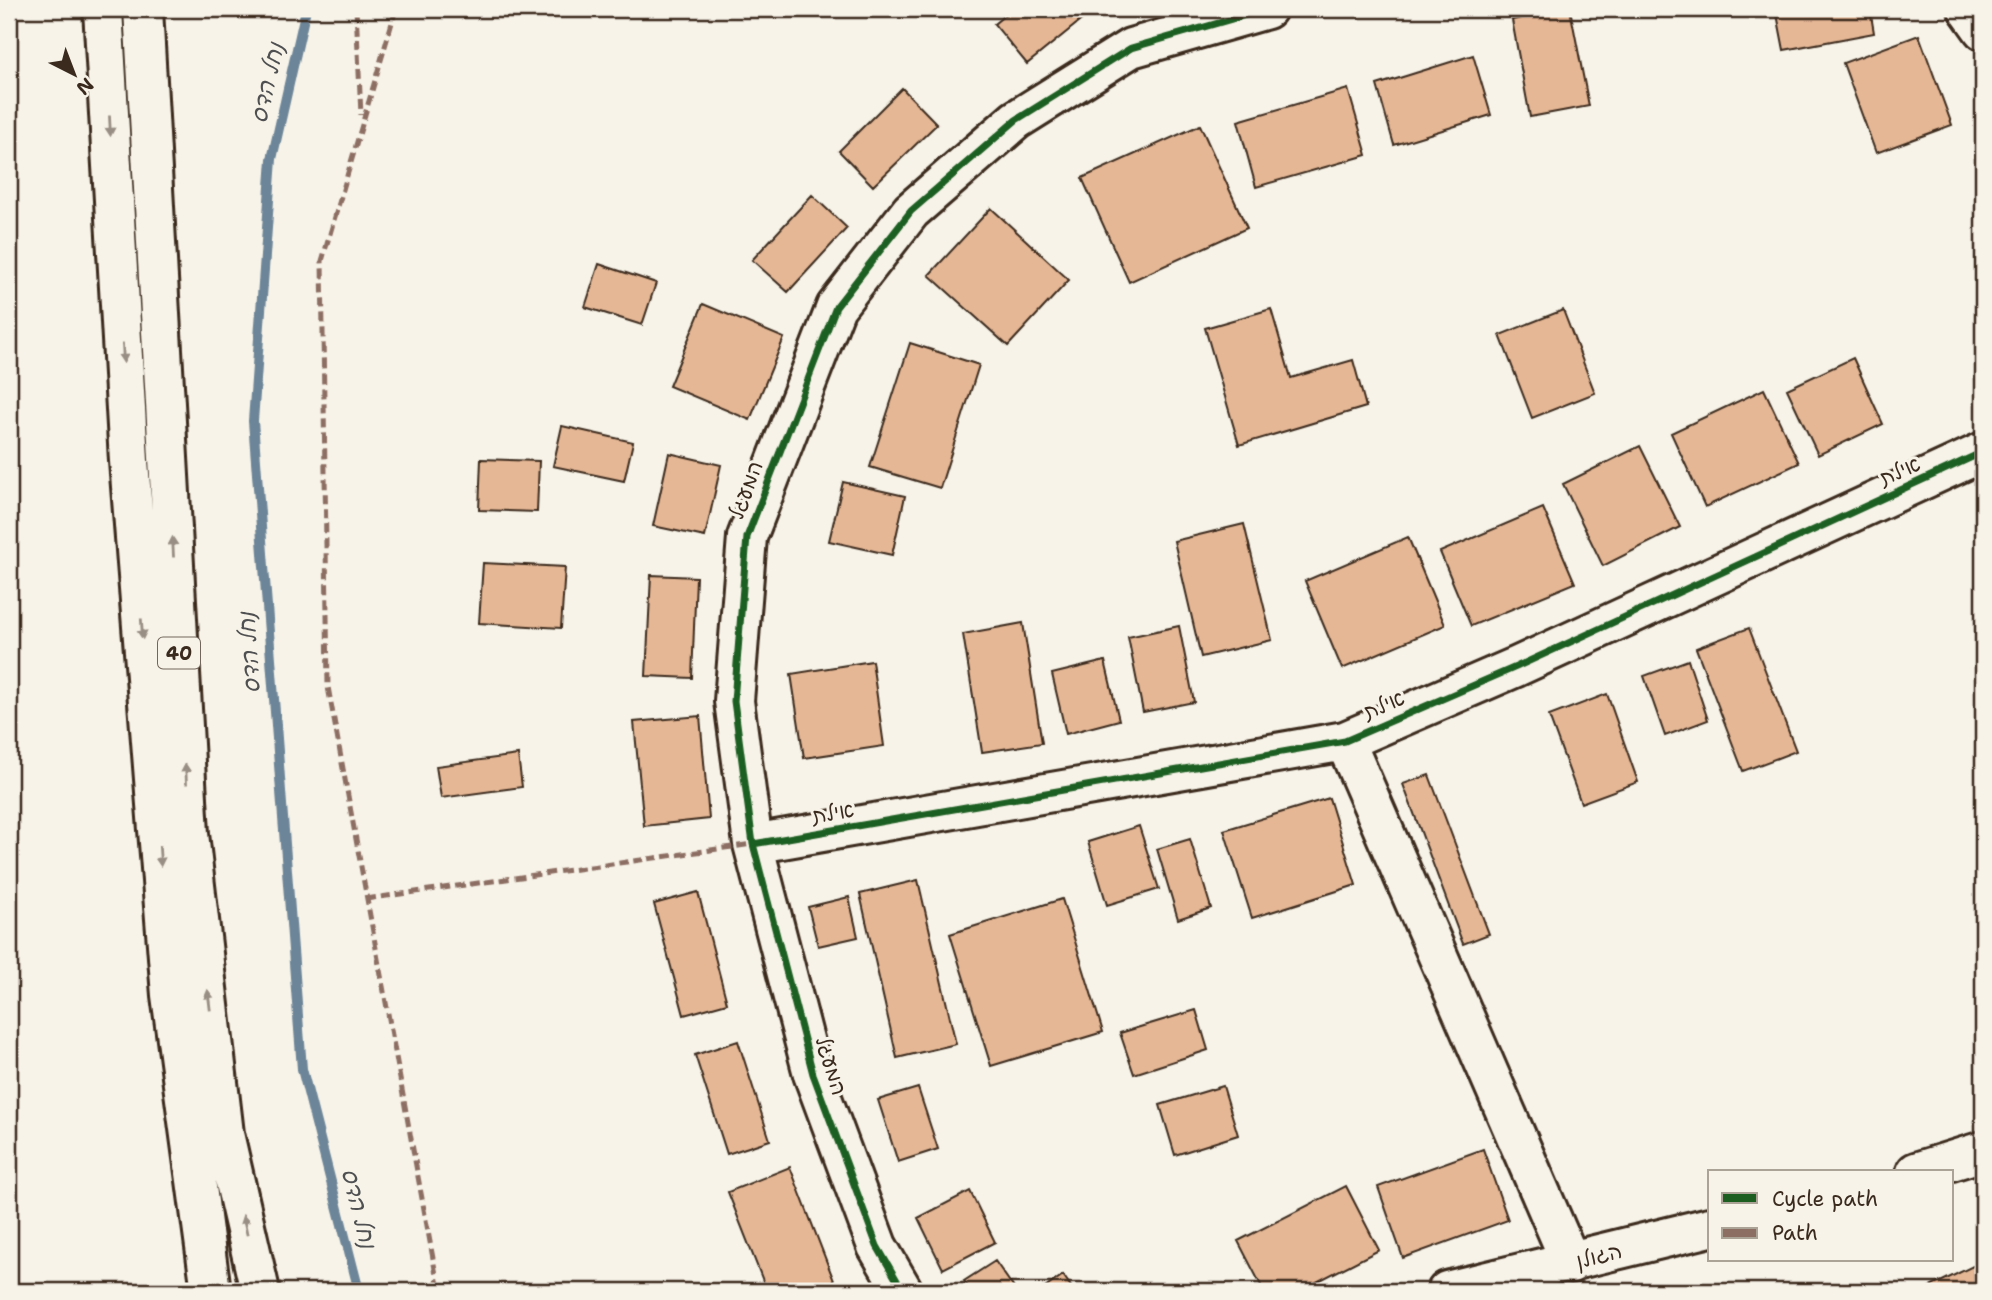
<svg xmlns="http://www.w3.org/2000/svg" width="1992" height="1300" viewBox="0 0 1992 1300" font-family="'Shantell Sans','Playpen Sans Hebrew',sans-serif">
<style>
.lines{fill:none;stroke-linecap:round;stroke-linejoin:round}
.stream{stroke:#6c8598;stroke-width:10}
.building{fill:#e5b795;stroke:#3b2a1e;stroke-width:2}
.minor-casing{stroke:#3b2a1e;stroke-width:44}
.trunk-casing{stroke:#3b2a1e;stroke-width:44}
.minor{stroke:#f7f3e8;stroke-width:38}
.trunk{stroke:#f7f3e8;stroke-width:38}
.quiet{stroke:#8d6e63;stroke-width:5;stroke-dasharray:10 5;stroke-linecap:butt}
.cycleway-casing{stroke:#f7f3e8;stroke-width:11}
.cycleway{stroke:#1b5e20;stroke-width:7}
.oneway{fill:#998e83}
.labels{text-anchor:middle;stroke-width:6;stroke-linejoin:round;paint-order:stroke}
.shield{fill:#f7f3e8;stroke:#73665b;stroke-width:2}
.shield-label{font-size:19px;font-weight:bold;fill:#3b2a1e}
.street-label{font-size:21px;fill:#3b2a1e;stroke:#f7f3e8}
.water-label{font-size:23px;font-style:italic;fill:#4f5051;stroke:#f7f3e8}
</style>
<rect width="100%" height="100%" fill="#f7f3e8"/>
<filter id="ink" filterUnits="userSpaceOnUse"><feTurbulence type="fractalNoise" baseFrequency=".0143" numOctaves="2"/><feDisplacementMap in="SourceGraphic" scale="14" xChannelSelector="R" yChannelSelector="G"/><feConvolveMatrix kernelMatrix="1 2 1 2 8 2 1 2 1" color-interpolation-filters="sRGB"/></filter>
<g filter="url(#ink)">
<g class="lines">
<path class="stream" d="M 306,9 L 272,159 L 253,421 L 302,1069 L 359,1291"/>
</g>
<path class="building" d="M 1012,9 L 1095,9 L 1027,64 L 994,24 Z
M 1570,9 L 1589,106 L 1530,117 L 1512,20 Z
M 1776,9 L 1870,9 L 1874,33 L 1784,50 Z
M 1919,35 L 1952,125 L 1876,153 L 1843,63 Z
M 1473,55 L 1491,115 L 1394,145 L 1377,85 Z
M 902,88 L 937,124 L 873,186 L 839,151 Z
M 1348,89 L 1367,155 L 1256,187 L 1238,121 Z
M 1200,125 L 1247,228 L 1129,282 L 1082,178 Z
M 812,195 L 847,228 L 788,292 L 752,260 Z
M 991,208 L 1069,280 L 1008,346 L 929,275 Z
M 599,264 L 656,283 L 642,325 L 585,307 Z
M 703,304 L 784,338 L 750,420 L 669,386 Z
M 1271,309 L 1291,378 L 1353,360 L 1366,407 L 1239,445 L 1205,328 Z
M 1563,310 L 1595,393 L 1532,418 L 1500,335 Z
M 910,343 L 979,365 L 940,488 L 870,467 Z
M 1853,358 L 1883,424 L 1818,455 L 1787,389 Z
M 1764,389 L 1799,463 L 1705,507 L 1671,433 Z
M 562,426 L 633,442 L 624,481 L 553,466 Z
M 1640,446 L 1680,527 L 1603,566 L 1563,484 Z
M 669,453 L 721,465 L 705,537 L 653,526 Z
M 481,459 L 539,461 L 537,512 L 479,510 Z
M 843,482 L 905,496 L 892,555 L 829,541 Z
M 1543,508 L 1575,583 L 1471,626 L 1440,552 Z
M 1244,524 L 1272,640 L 1201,657 L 1174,541 Z
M 1408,537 L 1445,625 L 1342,669 L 1305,581 Z
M 483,563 L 565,567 L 561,628 L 479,623 Z
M 651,575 L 696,577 L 692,678 L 646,676 Z
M 1023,623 L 1042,743 L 982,752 L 963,634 Z
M 1179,626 L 1194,702 L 1143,712 L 1128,637 Z
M 1749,628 L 1796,751 L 1743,771 L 1696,648 Z
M 1688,660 L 1708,720 L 1665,736 L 1644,676 Z
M 872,661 L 884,746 L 804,758 L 791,674 Z
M 1105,661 L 1119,720 L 1066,734 L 1052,674 Z
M 1607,694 L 1638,782 L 1581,803 L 1549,716 Z
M 700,716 L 709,819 L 644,826 L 634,722 Z
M 518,755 L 522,787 L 441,798 L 436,766 Z
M 1429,775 L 1489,934 L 1463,944 L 1403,784 Z
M 1329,798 L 1356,885 L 1252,918 L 1224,830 Z
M 1139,826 L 1159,889 L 1107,905 L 1088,842 Z
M 1190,839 L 1211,908 L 1178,919 L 1157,849 Z
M 918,880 L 956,1044 L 897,1058 L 860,894 Z
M 698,892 L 727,1003 L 684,1015 L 654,904 Z
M 849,897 L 858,937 L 818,946 L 808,907 Z
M 1062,899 L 1103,1032 L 991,1066 L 950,934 Z
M 1196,1010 L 1208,1050 L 1134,1074 L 1120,1033 Z
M 738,1041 L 770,1140 L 727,1154 L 695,1055 Z
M 1223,1086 L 1238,1135 L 1175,1155 L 1160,1105 Z
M 918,1088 L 938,1149 L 898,1162 L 878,1100 Z
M 1483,1149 L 1508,1220 L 1403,1258 L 1378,1187 Z
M 790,1167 L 836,1286 L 823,1291 L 767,1291 L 728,1192 Z
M 1346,1186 L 1379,1250 L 1299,1291 L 1264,1291 L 1238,1241 Z
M 970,1191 L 995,1242 L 943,1269 L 918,1218 Z
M 995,1261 L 1016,1291 L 971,1291 L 964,1281 Z
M 1983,1261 L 1983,1291 L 1922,1291 Z
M 1063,1275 L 1074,1291 L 1041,1291 Z"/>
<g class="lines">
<defs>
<path id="minor" d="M 1968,9 L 1983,30
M 1345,741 L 1571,1263
M 753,844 L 1345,741 L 1516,667 L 1983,452
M 1916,1172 L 1983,1151
M 903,1291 L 877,1246 L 813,1074 L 753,844 L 734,701 L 747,537 L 836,307 L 911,211 L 1016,120 L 1131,48 L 1267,9
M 1447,1291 L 1710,1227"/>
<path id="trunk" d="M 103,9 L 129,461 L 171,995 L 211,1291
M 143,9 L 189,834 L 224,1134 L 260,1291"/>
</defs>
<use href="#minor" class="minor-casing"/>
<use href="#trunk" class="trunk-casing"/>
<use href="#minor" class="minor"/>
<use href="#trunk" class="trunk"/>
<path class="quiet" d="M 356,9 L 361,115
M 396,9 L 322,261 L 328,687 L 439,1291
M 366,899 L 753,844"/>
<defs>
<path id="cycleway" d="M 753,844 L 1345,741 L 1516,667 L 1983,452
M 903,1291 L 877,1246 L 813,1074 L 753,844 L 734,701 L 747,537 L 836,307 L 911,211 L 1016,120 L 1131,48 L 1267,9"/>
</defs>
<use href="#cycleway" class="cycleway-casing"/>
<use href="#cycleway" class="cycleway"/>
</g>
<defs><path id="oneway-solid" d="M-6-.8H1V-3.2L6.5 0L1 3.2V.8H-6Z" transform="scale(1.75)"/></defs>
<g class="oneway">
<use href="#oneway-solid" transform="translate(110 126) rotate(87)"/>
<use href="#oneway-solid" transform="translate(123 353) rotate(87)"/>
<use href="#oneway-solid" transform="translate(173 547) rotate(-93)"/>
<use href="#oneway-solid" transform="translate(142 629) rotate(86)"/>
<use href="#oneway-solid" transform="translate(186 774) rotate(-93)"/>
<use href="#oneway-solid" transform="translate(160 856) rotate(86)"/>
<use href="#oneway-solid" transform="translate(209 1000) rotate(-97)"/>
<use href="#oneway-solid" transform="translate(245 1225) rotate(-102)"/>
</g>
</g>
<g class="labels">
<rect class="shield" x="158" y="637.5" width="42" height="31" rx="5"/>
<g class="shield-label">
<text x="179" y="660">40</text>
</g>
<g class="street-label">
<text transform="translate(1900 471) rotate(-24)" y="7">אילת</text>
<text transform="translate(746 490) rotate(-69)" y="7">המעגל</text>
<text transform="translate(1384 705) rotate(-23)" y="7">אילת</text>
<text transform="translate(833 813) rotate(-10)" y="7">אילת</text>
<text transform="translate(831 1066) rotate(73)" y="7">המעגל</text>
<text transform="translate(1599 1256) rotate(-14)" y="7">הגולן</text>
</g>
<g class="water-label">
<text transform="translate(267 83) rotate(-77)" y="8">נחל הדס</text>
<text transform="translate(249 653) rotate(-94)" y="8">נחל הדס</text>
<text transform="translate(359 1208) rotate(76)" y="8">נחל הדס</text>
</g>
</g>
<rect width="1992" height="1300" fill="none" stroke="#f7f3e8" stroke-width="35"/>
<rect x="18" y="18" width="1957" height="1265" fill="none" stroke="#3b2a1e" stroke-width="2.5" filter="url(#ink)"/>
<rect x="1708" y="1170" width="245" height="91" fill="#f7f3e8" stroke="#aca397" stroke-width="2"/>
<rect x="1722" y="1193" width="35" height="10" fill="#1b5e20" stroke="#aca397" stroke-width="2"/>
<text x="1772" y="1206" font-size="21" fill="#3b2a1e">Cycle path</text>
<rect x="1722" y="1228" width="35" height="10" fill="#8d6e63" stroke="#aca397" stroke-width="2"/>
<text x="1772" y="1240" font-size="21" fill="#3b2a1e">Path</text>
<g transform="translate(74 74) rotate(138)" stroke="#f7f3e8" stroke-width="5" paint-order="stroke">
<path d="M0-5L12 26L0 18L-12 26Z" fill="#3b2a1e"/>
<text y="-10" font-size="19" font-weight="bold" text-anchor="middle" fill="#3b2a1e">N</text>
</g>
</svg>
